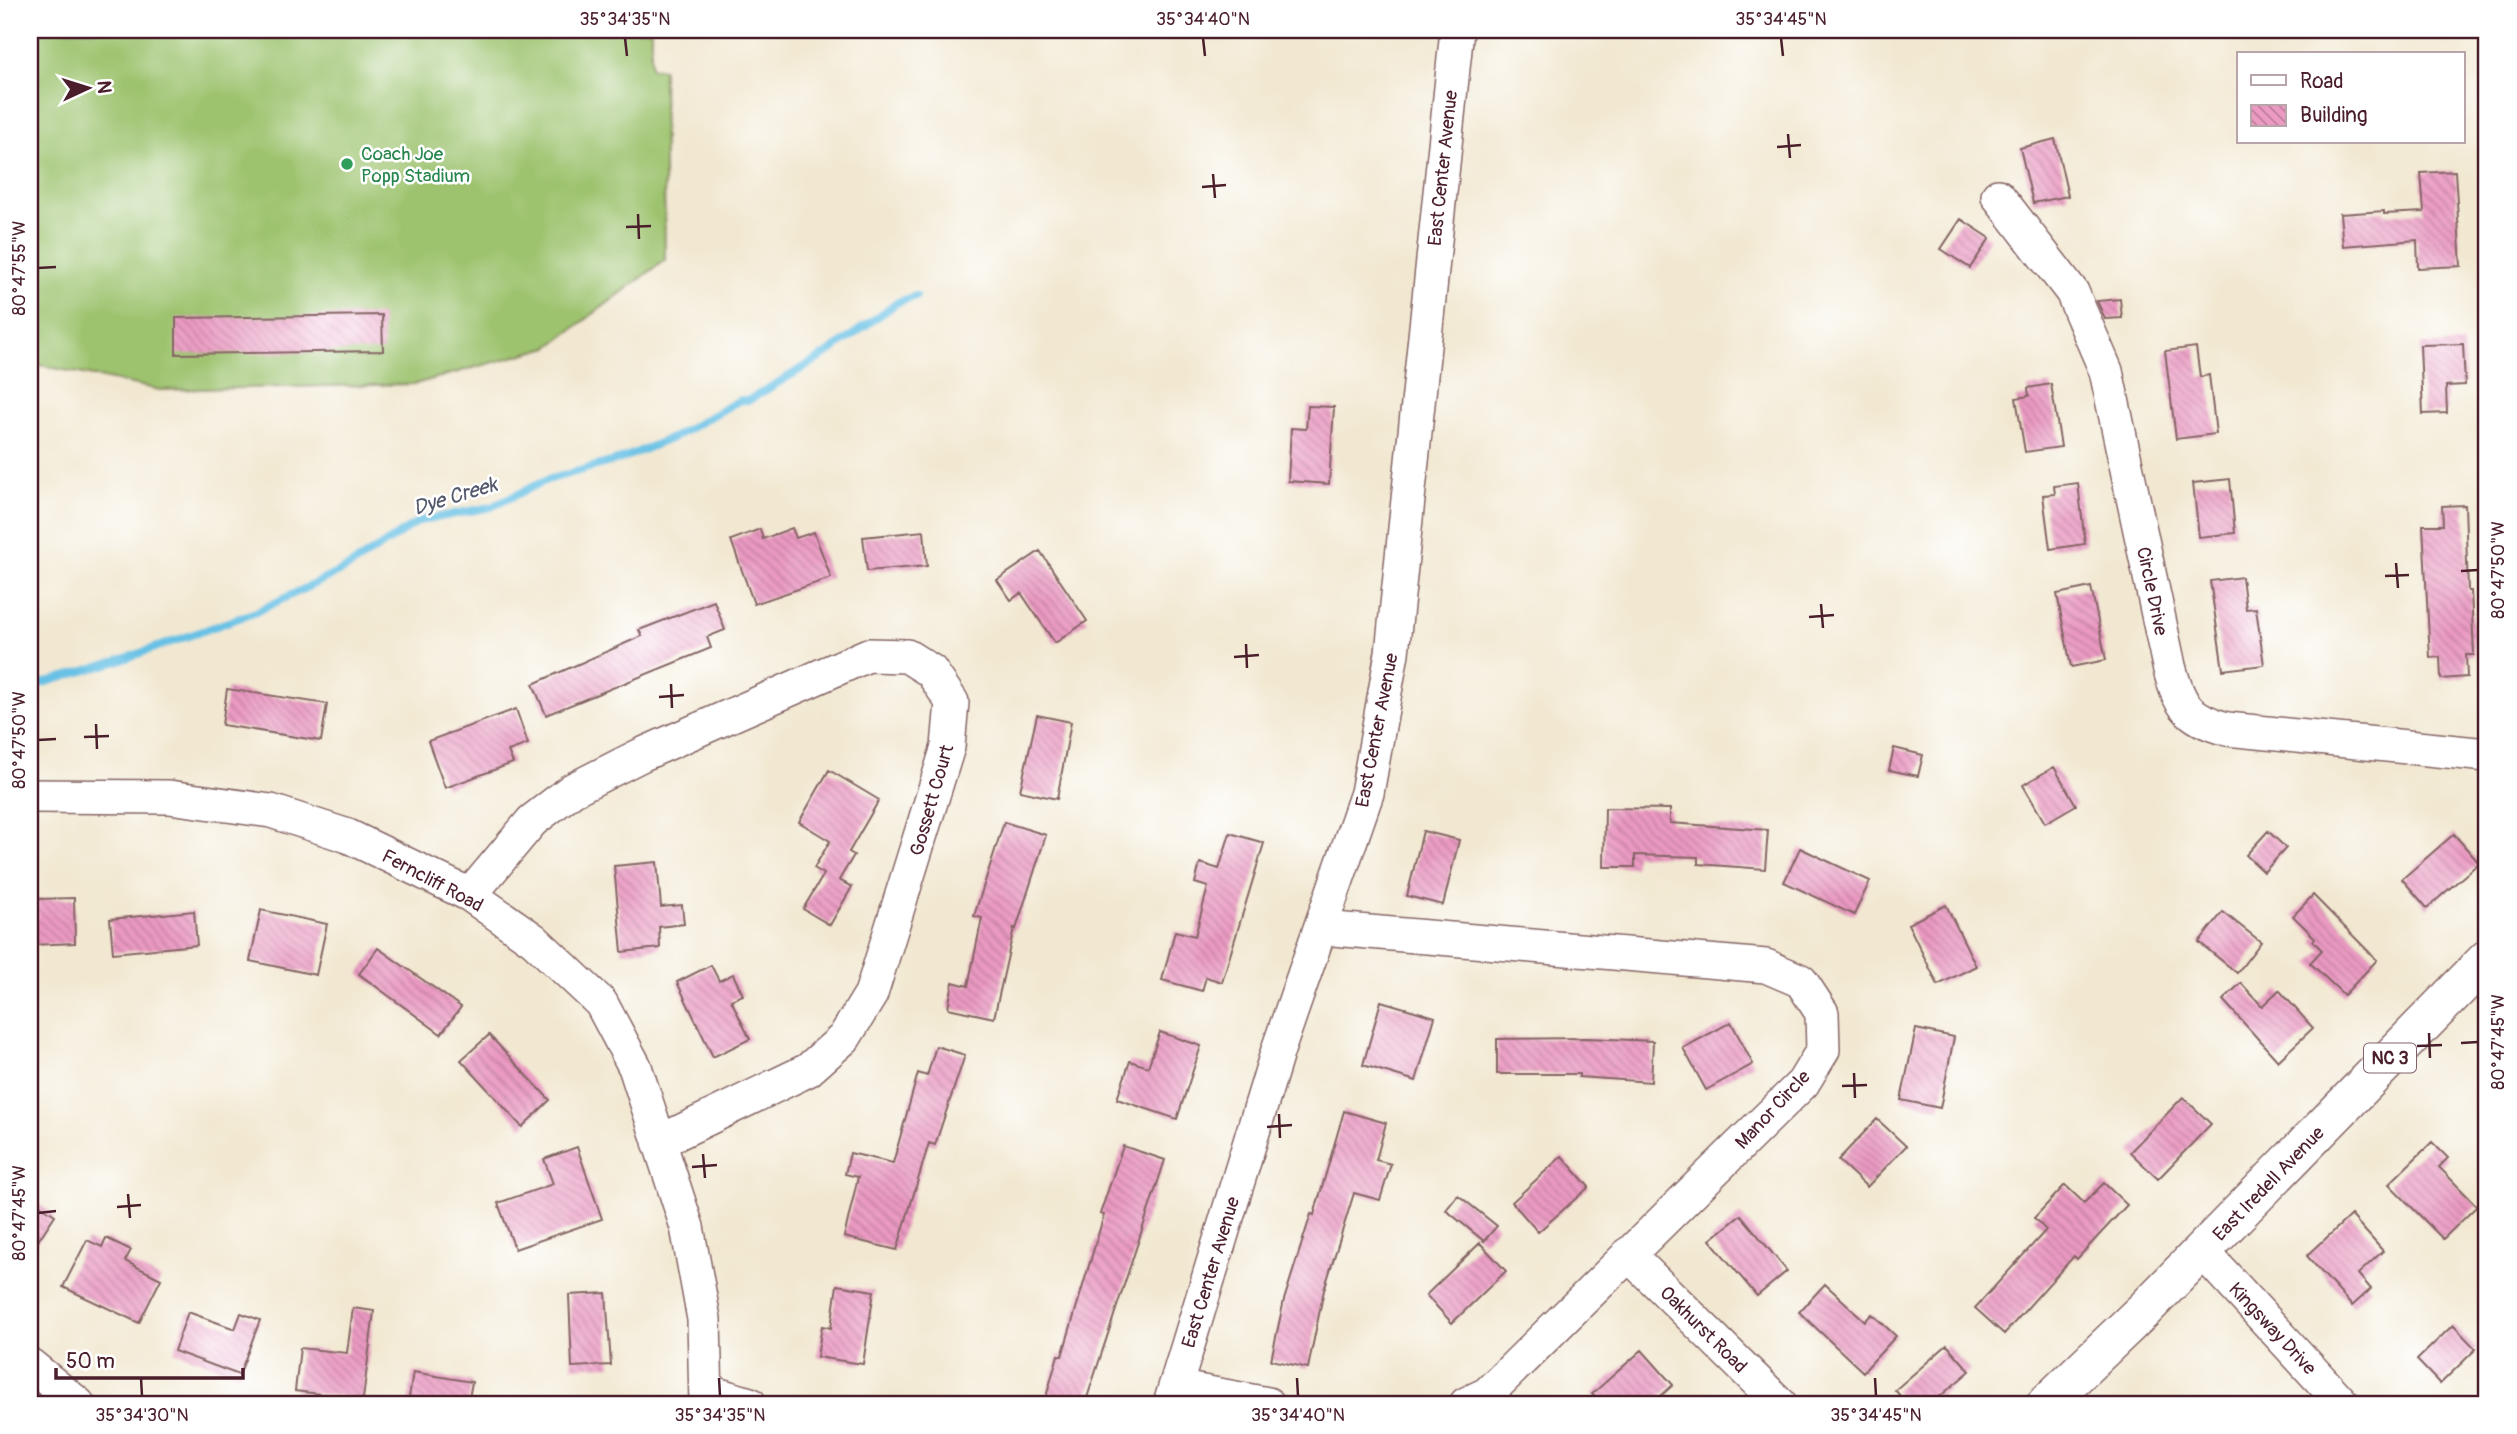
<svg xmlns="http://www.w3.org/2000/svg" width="2517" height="1434" viewBox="0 0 2517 1434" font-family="Pangolin,sans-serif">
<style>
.pitch{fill:#9dc36e;stroke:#74714c;stroke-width:2}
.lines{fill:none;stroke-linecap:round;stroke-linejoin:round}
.stream{stroke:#67c1e5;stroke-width:8}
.building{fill:url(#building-back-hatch)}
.minor-casing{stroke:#856565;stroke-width:36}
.major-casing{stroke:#856565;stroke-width:41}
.minor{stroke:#fff;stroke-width:33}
.major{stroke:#fff;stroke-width:38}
.ticks{fill:none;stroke:#4a1f2b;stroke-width:2.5}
.leisure-dot{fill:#2e9e5b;stroke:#fff;stroke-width:2.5}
.labels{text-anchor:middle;stroke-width:5;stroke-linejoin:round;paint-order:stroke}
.shield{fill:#fff;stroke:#80626b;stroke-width:2}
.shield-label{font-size:18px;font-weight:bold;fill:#4a1f2b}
.leisure-label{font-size:19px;fill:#27864d;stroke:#fff;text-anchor:start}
.street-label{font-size:19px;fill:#4a1f2b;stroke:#fff}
.water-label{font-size:21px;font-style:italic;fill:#54586c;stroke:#fff}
.neatline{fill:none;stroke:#4a1f2b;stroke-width:2.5}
.ticks-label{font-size:18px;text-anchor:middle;fill:#4a1f2b}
</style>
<defs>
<pattern id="building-back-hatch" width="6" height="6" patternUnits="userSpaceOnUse" patternTransform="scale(1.75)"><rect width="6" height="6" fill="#eb9ac2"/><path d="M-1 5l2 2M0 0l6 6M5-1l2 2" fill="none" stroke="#c07d9e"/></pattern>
</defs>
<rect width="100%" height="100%" fill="#fff"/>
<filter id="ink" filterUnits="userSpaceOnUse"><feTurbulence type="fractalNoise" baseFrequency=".0143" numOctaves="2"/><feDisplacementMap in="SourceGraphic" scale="14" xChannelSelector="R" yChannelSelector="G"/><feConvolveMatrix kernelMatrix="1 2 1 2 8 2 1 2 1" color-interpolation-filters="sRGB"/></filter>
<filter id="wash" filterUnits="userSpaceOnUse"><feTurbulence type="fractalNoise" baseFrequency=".00686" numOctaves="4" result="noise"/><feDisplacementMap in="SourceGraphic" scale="28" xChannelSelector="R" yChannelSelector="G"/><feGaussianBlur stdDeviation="1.57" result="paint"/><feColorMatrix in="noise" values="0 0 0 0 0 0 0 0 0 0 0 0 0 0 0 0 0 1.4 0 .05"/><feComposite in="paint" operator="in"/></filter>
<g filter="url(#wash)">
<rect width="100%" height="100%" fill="#f2e8d1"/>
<path class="pitch" d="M 30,30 L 651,30 L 651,68 L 663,69 L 665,260 L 549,347 L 415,384 L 160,390 L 30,363 Z"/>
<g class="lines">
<path class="stream" d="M 30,687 L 118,661 L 256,612 L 349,567 L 419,521 L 491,507 L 547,480 L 621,459 L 674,437 L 740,400 L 749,400 L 828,353 L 898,302 L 916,296"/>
</g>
<g id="blocks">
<path class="building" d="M 2055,139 L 2068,196 L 2033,203 L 2020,148 Z
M 2455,171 L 2461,266 L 2418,268 L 2417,240 L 2343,246 L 2340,214 L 2384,211 L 2384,214 L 2424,212 L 2421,173 Z
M 1961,219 L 1990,238 L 1970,268 L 1941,249 Z
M 2120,299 L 2122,318 L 2105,319 L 2097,301 Z
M 382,315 L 383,351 L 176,354 L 176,318 Z
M 2463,344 L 2465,385 L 2446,386 L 2447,413 L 2423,414 L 2420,345 Z
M 2196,347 L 2200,377 L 2209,375 L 2216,434 L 2176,439 L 2165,351 Z
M 2051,384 L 2061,447 L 2025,452 L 2016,398 L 2029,396 L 2028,388 Z
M 1308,406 L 1334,407 L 1329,484 L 1288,481 L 1291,428 L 1306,429 Z
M 2230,479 L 2235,533 L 2199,537 L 2193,483 Z
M 2078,483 L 2085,544 L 2050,549 L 2043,495 L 2055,494 L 2054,486 Z
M 2465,505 L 2468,591 L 2471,591 L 2474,655 L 2466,655 L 2467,677 L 2441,679 L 2440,657 L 2430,658 L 2423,525 L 2443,525 L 2442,506 Z
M 792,528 L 796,538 L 814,532 L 831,578 L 754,604 L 731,540 L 760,529 L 763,539 Z
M 924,531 L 927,566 L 867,571 L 863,537 Z
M 1040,551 L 1087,621 L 1055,643 L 1021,593 L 1011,600 L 997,580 Z
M 2242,577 L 2246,609 L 2256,608 L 2264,665 L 2223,670 L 2210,581 Z
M 2091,587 L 2106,660 L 2071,667 L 2057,594 Z
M 714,601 L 725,630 L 707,637 L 711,648 L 546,715 L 533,684 L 642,636 L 639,630 Z
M 227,689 L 327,704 L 321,741 L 222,725 Z
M 516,709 L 528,744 L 508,751 L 513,763 L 445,788 L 428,741 Z
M 1037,715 L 1071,722 L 1057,799 L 1020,791 Z
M 1894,748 L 1923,755 L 1918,776 L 1889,770 Z
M 2054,767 L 2076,805 L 2045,823 L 2023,785 Z
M 829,770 L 879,800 L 849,852 L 854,855 L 839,880 L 852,887 L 830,925 L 803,909 L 824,874 L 814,868 L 830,841 L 799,822 Z
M 1605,808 L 1670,809 L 1670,823 L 1768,830 L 1765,869 L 1698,864 L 1698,857 L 1635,855 L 1635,867 L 1604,867 Z
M 1004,822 L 1046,835 L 1016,929 L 1014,928 L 994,1018 L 948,1008 L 953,982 L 968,986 L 982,918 L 974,916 Z
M 1423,831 L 1459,840 L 1443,905 L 1407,896 Z
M 2268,831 L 2286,848 L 2264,872 L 2246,855 Z
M 1230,833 L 1264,843 L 1222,982 L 1206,977 L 1202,991 L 1162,980 L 1175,931 L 1195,936 L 1208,887 L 1195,883 L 1200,863 L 1219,869 Z
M 2454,834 L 2479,863 L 2427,908 L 2402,879 Z
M 1800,848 L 1870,881 L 1854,915 L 1784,882 Z
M 657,862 L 661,907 L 682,905 L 684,924 L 659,927 L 660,948 L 622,952 L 614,866 Z
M 2313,895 L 2377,960 L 2344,995 L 2310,963 L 2322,950 L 2313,941 L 2315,938 L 2293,916 Z
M 74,898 L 75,943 L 31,945 L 30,919 L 37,919 L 37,899 Z
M 1946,905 L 1976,966 L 1938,985 L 1908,924 Z
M 261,910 L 327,924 L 316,975 L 250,961 Z
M 194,911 L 197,945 L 113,953 L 110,919 Z
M 2223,912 L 2261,942 L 2237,973 L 2199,942 Z
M 378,948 L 461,1007 L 441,1034 L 359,974 Z
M 711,965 L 719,981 L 733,974 L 743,995 L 731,1000 L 750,1039 L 713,1057 L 677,982 Z
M 2241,983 L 2262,1006 L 2279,990 L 2313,1028 L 2278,1061 L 2223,1000 Z
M 1381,1001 L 1435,1017 L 1416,1081 L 1363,1065 Z
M 1731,1022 L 1753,1064 L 1706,1090 L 1683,1048 Z
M 1916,1029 L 1954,1037 L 1940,1108 L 1901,1100 Z
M 1160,1032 L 1201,1046 L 1177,1119 L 1117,1099 L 1130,1061 L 1148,1067 Z
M 489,1035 L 550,1100 L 522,1127 L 461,1060 Z
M 1587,1038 L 1653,1041 L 1651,1082 L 1579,1077 L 1579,1074 L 1497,1074 L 1497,1039 Z
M 936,1046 L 965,1055 L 935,1145 L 929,1143 L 897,1250 L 844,1237 L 858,1177 L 845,1174 L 850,1153 L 893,1163 L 918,1073 L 927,1076 Z
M 2183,1097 L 2211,1124 L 2158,1179 L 2130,1152 Z
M 1344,1111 L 1386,1123 L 1376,1160 L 1391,1164 L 1380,1200 L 1354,1193 L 1324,1290 L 1308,1368 L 1271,1360 L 1284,1300 L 1311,1214 L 1314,1215 Z
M 1877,1119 L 1906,1146 L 1867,1187 L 1838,1160 Z
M 2432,1142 L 2448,1158 L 2439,1167 L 2477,1206 L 2443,1239 L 2389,1184 Z
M 1123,1146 L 1165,1160 L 1085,1404 L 1044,1404 L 1058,1355 L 1062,1356 L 1104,1215 L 1100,1214 Z
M 577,1147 L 602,1219 L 515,1249 L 498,1203 L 553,1184 L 544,1159 Z
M 1562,1156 L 1589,1187 L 1538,1232 L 1512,1202 Z
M 2104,1183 L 2127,1205 L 2077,1259 L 2074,1256 L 2004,1334 L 1975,1308 L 2046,1230 L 2034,1218 L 2065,1185 L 2084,1203 Z
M 1458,1195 L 1497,1226 L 1484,1241 L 1446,1210 Z
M 30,1199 L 55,1215 L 30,1253 Z
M 1741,1215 L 1787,1271 L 1757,1296 L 1710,1240 Z
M 2351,1215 L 2383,1251 L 2358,1274 L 2371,1289 L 2352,1306 L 2307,1256 Z
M 106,1238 L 131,1250 L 125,1261 L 161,1279 L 139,1323 L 63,1287 L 87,1240 L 102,1247 Z
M 1480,1243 L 1506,1271 L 1452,1323 L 1426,1295 Z
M 1825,1284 L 1865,1321 L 1872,1314 L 1896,1336 L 1863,1372 L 1799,1312 Z
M 837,1285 L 874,1291 L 863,1364 L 817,1357 L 822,1326 L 831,1328 Z
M 606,1293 L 611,1365 L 572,1367 L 569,1295 Z
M 353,1308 L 374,1311 L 363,1399 L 295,1391 L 300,1348 L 347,1353 Z
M 188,1312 L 235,1329 L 241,1313 L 260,1320 L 239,1375 L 174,1351 Z
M 2453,1325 L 2476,1349 L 2440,1384 L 2417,1360 Z
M 1947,1345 L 1970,1371 L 1931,1404 L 1907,1404 L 1895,1390 Z
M 1642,1350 L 1673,1385 L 1652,1404 L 1601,1404 L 1592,1394 Z
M 413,1372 L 472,1382 L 468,1404 L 408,1404 Z"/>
</g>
</g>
<g filter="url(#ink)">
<use href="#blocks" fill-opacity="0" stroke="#856565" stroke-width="2"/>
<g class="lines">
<defs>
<path id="minor" d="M 1998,196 L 2072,292 L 2106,371 L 2169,666 C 2179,705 2187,718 2227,729 L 2487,755
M 30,796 L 169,797 L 271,811 L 348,836 L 470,895 L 534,940 L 601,1003 L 635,1067 L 687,1227 L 704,1319 L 706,1404
M 470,895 L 532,821 L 572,790 L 641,755 L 868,655 L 907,656 L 931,671 L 952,702 L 948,747 L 871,994 L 844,1038 L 808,1070 L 659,1142
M 1322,928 L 1766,966 L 1801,981 L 1822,1013 L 1823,1050 L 1803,1083 L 1487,1394 L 1466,1404
M 2202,1251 L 2343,1404
M 1628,1254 L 1780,1404
M 30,1365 L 78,1404
M 1175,1387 L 1268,1404
M 706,1391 L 750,1404
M 1170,1404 L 1278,1050 L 1367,793 L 1392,653 L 1457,30"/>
<path id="major" d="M 2046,1404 L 2145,1309 L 2487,959"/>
</defs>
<use href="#minor" class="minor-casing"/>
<use href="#major" class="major-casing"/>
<use href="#minor" class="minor"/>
<use href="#major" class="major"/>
</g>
</g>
<path class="ticks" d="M 625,38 L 627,56M 1203,38 L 1205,56M 1781,38 L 1783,56M 1788,134 L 1790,158M 1777,147 L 1801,145M 1213,174 L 1215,198M 1202,187 L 1226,185M 638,214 L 639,239M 626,227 L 651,226M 38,268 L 56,267M 2396,563 L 2398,588M 2461,571 L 2478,570M 2385,576 L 2409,575M 1821,604 L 1823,628M 1809,617 L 1834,615M 1246,644 L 1247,668M 1234,657 L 1259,655M 671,684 L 672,708M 659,697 L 684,695M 96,724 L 97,749M 84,737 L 109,736M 38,740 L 56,739M 2429,1033 L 2430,1058M 2461,1043 L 2478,1042M 2417,1046 L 2442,1045M 1854,1073 L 1855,1098M 1842,1086 L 1867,1085M 1279,1114 L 1280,1138M 1267,1127 L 1292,1125M 703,1154 L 705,1178M 692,1167 L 717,1165M 128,1194 L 130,1218M 117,1207 L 141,1205M 38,1213 L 56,1211M 141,1378 L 142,1396M 719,1378 L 720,1396M 1297,1378 L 1298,1396M 1875,1378 L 1876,1396"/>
<circle class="leisure-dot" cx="347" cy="164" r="7"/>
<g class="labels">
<rect class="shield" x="2364" y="1043.5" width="52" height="29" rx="5"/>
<g class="shield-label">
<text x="2390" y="1064">NC 3</text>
</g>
<g class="leisure-label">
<text x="361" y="160">Coach Joe<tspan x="361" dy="22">Popp Stadium</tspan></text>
</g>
<g class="street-label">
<text transform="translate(1442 168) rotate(-84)" y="7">East Center Avenue</text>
<text transform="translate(2153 591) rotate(78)" y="7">Circle Drive</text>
<text transform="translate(1376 730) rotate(-79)" y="7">East Center Avenue</text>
<text transform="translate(931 800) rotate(-74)" y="7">Gossett Court</text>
<text transform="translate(433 880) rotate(28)" y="7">Ferncliff Road</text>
<text transform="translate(1772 1109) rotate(-47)" y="7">Manor Circle</text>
<text transform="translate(2268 1183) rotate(-46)" y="7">East Iredell Avenue</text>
<text transform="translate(1210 1272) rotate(-73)" y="7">East Center Avenue</text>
<text transform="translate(2273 1328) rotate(47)" y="7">Kingsway Drive</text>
<text transform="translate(1704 1329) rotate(45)" y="7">Oakhurst Road</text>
</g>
<g class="water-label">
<text transform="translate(455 496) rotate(-17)" y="7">Dye Creek</text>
</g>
</g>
<rect width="2517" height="1434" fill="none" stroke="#fff" stroke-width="77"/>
<rect x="2237" y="52" width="228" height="91" fill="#ffffff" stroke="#b7a5aa" stroke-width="2"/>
<rect x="2251" y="75" width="35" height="10" fill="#ffffff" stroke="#b7a5aa" stroke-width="2"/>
<text x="2300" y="88" font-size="21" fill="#4a1f2b">Road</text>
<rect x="2251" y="105" width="35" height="21" fill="url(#building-back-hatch)" stroke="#b7a5aa" stroke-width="2"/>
<text x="2300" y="122" font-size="21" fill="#4a1f2b">Building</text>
<g transform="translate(88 88) rotate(86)" stroke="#ffffff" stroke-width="5" paint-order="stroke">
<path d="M0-5L12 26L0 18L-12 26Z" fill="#4a1f2b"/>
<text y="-10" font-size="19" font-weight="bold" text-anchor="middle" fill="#4a1f2b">N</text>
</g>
<path d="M56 1368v10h187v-10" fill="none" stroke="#4a1f2b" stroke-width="3.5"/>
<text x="66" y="1368" font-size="21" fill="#4a1f2b" stroke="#ffffff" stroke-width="5" paint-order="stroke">50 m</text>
<rect x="38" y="38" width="2440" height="1358" class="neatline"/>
<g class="ticks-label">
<text x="625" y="25">35°34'35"N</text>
<text x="1203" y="25">35°34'40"N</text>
<text x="1781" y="25">35°34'45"N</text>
<text transform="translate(19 268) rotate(-90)" y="6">80°47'55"W</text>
<text transform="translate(2498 570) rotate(-90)" y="6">80°47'50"W</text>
<text transform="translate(19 740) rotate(-90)" y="6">80°47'50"W</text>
<text transform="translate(2498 1042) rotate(-90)" y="6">80°47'45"W</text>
<text transform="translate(19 1213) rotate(-90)" y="6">80°47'45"W</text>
<text x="142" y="1421">35°34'30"N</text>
<text x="720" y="1421">35°34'35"N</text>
<text x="1298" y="1421">35°34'40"N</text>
<text x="1876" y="1421">35°34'45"N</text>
</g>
</svg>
